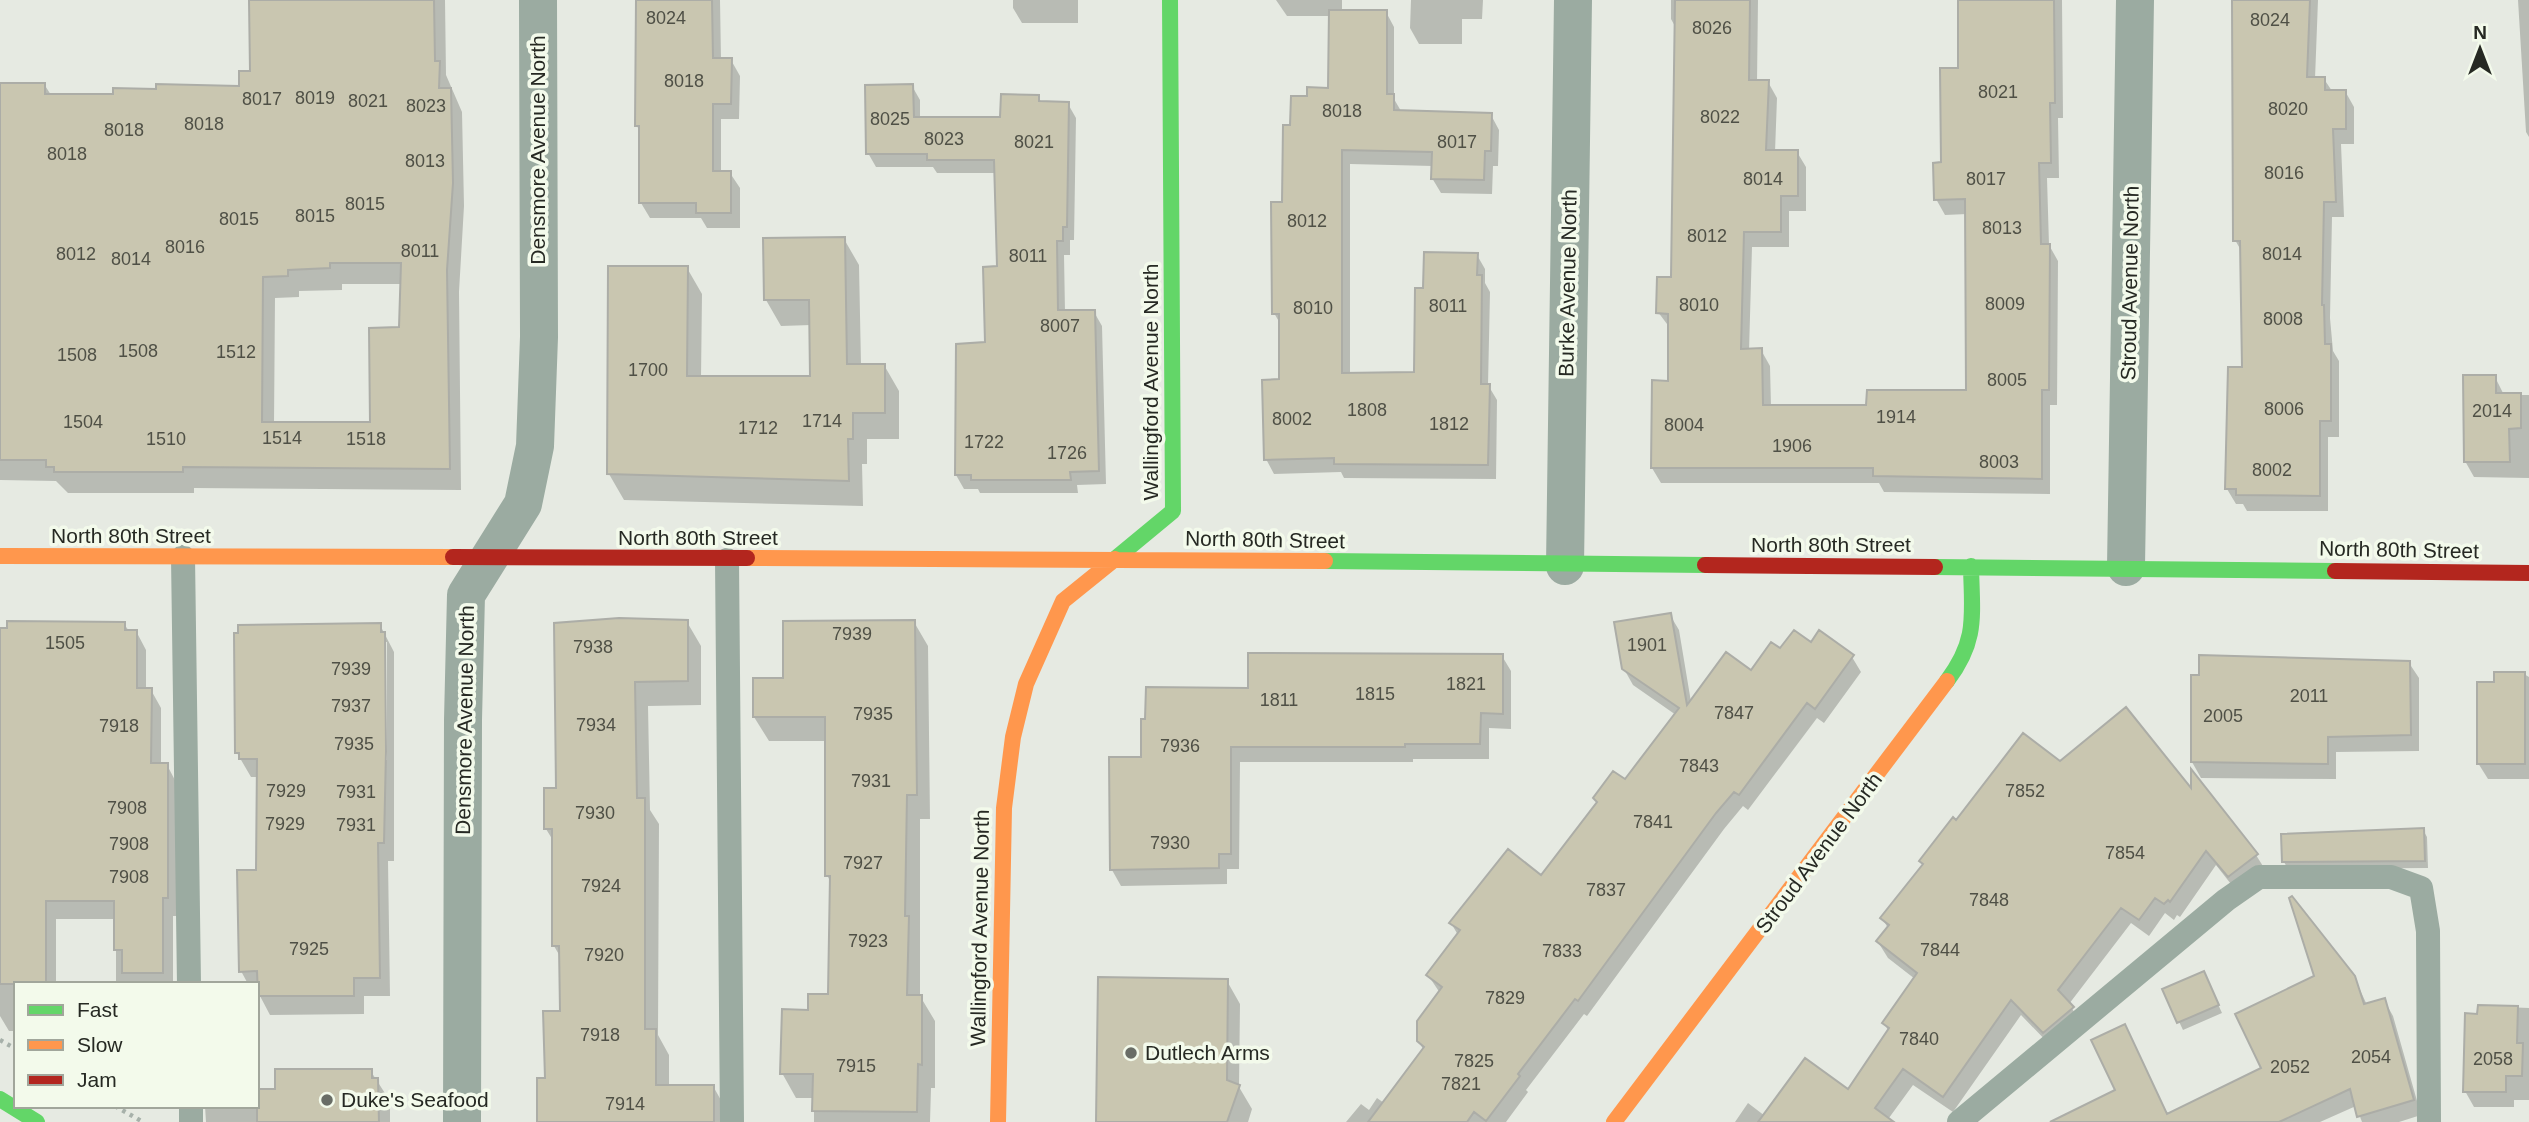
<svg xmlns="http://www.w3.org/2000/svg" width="2529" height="1122" viewBox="0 0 2529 1122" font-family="Helvetica,sans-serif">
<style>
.shadow{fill:#0003;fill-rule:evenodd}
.building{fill:#c9c6b0;stroke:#acada7;stroke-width:2;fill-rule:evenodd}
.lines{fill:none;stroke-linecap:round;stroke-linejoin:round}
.path{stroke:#a7b1aa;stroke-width:4.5;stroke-dasharray:3.5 5;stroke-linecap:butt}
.lane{stroke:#9baba1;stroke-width:24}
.street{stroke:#9baba1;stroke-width:38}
.fast{stroke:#63d668;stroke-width:16}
.slow{stroke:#ff974d;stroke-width:16}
.jam{stroke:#b3261e;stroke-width:16}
.poi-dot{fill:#696d66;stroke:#f3faeb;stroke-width:2.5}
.labels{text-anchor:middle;stroke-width:7;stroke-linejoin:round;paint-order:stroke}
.number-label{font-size:18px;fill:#4f5046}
.street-label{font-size:21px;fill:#262923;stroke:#f3faeb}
.poi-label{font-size:21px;fill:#262923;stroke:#f3faeb;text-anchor:start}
</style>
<rect width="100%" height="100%" fill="#e6eae2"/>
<path class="shadow" d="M 251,0 L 445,0 L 446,75 L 462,112 L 464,206 L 459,292 L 461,490 L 194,488 L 194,493 L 68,493 L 56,481 L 0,480 L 0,84 L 44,84 L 51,95 L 115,95 L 241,88 L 252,73 ZM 342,284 L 402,284 L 401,329 L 372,424 L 274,424 L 275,298 L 299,297 L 299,291 L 342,290 Z
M 637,0 L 720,0 L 721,60 L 731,60 L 740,76 L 739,119 L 721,119 L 721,173 L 730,173 L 740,188 L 740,228 L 707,228 L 701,218 L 650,218 L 641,203 L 640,132 L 637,126 Z
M 1013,0 L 1078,0 L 1078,23 L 1022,23 L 1013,8 Z
M 1276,0 L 1342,0 L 1342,11 L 1386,12 L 1394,27 L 1394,99 L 1401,111 L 1491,115 L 1499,130 L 1498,166 L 1493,166 L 1492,194 L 1441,193 L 1432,178 L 1433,166 L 1350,164 L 1350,375 L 1416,374 L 1425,290 L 1477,255 L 1485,269 L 1485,283 L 1490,292 L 1488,385 L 1497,400 L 1496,479 L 1344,478 L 1341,472 L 1274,474 L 1266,459 L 1281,381 L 1281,325 L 1274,313 L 1292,127 L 1308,98 L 1330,90 L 1331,16 L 1287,16 Z
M 1411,0 L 1483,0 L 1482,19 L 1462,19 L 1462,44 L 1419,44 L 1410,28 Z
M 1671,0 L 1758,0 L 1757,82 L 1768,82 L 1777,98 L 1775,152 L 1797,152 L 1806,167 L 1806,211 L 1789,211 L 1789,247 L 1752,247 L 1749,351 L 1761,350 L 1770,366 L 1771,407 L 1868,407 L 1968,392 L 1967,214 L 1945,215 L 1936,199 L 1960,70 L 1959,0 L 2062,0 L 2063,118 L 2058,118 L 2059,178 L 2047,178 L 2049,245 L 2058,261 L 2057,405 L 2050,405 L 2050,494 L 1884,492 L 1879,483 L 1661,483 L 1652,468 L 1670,382 L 1670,328 L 1658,312 L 1673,279 L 1677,30 L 1671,19 Z
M 2234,0 L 2318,0 L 2315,79 L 2324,79 L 2332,91 L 2345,91 L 2354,107 L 2354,144 L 2341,144 L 2344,217 L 2332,217 L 2330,318 L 2333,351 L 2339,361 L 2339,437 L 2328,437 L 2328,511 L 2247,511 L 2243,504 L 2236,504 L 2227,489 L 2244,368 L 2242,252 L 2235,240 Z
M 2518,0 L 2529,0 L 2529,137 L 2526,132 Z
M 912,86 L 920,100 L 920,119 L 1002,119 L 1038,97 L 1042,103 L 1068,104 L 1076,118 L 1074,240 L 1070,240 L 1070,255 L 1064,255 L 1065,312 L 1094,312 L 1102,326 L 1106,484 L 1077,485 L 1078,493 L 980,493 L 978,489 L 964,489 L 956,475 L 986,344 L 999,268 L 997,173 L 937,173 L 933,167 L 876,167 L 868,153 Z
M 844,239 L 859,265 L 861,365 L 884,365 L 899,391 L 899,439 L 867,439 L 867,464 L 862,464 L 863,506 L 624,500 L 609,474 L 687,268 L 702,294 L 701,378 L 812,378 L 811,325 L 781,326 L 766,300 Z
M 2495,377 L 2504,395 L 2529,395 L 2529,478 L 2474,477 L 2465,461 Z
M 1670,615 L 1679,630 L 1691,702 L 1751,672 L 1781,651 L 1811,645 L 1852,657 L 1861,672 L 1824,723 L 1817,718 L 1748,810 L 1743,806 L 1724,829 L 1587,1016 L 1584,1014 L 1526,1090 L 1528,1092 L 1506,1122 L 1346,1122 L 1361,1104 L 1369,1110 L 1377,1098 L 1384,1103 L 1424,1050 L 1418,1041 L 1440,993 L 1428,975 L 1458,935 L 1451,923 L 1542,878 L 1625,782 L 1676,715 L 1633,685 L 1624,669 Z
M 687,622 L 701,646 L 701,705 L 648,706 L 650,810 L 659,824 L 658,1035 L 669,1055 L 669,1087 L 713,1086 L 727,1111 L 727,1122 L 539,1122 L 562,1012 L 561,958 L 554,946 L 554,842 L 546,829 L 557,790 L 556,625 Z
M 914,622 L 928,646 L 930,819 L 920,819 L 920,996 L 935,1021 L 935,1088 L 931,1088 L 930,1122 L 814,1122 L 814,1098 L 796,1098 L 782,1073 L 809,1011 L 830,996 L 831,883 L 827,875 L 827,741 L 769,741 L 754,717 L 785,679 Z
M 124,624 L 129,631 L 136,631 L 146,650 L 146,690 L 151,690 L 161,708 L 161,765 L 167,765 L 177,784 L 177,916 L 173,916 L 173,984 L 116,984 L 116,919 L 56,919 L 56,984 L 16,984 L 16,1031 L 9,1031 L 0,1016 L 0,630 Z
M 380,625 L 394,652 L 394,861 L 388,861 L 390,996 L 364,996 L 364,1014 L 270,1015 L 260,996 L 257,984 L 248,984 L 241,971 L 258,872 L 259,777 L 251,777 L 237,753 ZM 383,642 L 387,642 L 387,760 L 384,760 Z
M 1502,656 L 1511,671 L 1511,729 L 1489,728 L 1489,759 L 1413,759 L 1413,762 L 1240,762 L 1239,869 L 1227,869 L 1227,884 L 1121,886 L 1112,870 L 1143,759 L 1250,690 Z
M 2201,657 L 2409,663 L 2419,678 L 2419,751 L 2336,752 L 2336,779 L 2201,778 L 2192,762 L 2192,677 L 2201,677 Z
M 2524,674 L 2529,677 L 2529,779 L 2488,779 L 2478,763 L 2495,684 Z
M 2060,763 L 2192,793 L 2256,855 L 2266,871 L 2238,893 L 2216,865 L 2180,917 L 2177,915 L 2174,920 L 2165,913 L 2149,936 L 2131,923 L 2069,1004 L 2082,1024 L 2053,1048 L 2021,1015 L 1953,1112 L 1913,1085 L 1886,1122 L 1735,1122 L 1748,1103 L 1765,1116 L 1849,1091 L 1889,1032 L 1884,1023 L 1915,979 L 1888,958 L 1878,942 L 1888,928 L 1882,918 L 1924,865 L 1922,861 L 1956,822 Z
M 2423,830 L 2427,837 L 2428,868 L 2288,869 L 2284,862 Z
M 2354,977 L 2367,1005 L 2384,1000 L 2393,1016 L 2421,1115 L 2399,1122 L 2362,1122 L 2356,1106 L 2320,1122 L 2054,1122 L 2117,1091 L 2133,1042 L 2168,1115 L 2263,1069 Z
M 2207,980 L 2222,1013 L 2183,1030 L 2164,990 Z
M 1227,981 L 1240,1004 L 1239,1087 L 1252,1109 L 1248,1122 L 1098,1122 Z
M 2479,1006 L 2529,1008 L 2529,1100 L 2514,1100 L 2514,1107 L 2474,1107 L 2465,1091 Z
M 370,1070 L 390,1101 L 390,1122 L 206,1122 L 205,1106 L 257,1106 L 277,1090 Z"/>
<path class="building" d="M 249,0 L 434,0 L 435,61 L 440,61 L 439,88 L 451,88 L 453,183 L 447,270 L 450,469 L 183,467 L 183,472 L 54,472 L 54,467 L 46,467 L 46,460 L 0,460 L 0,83 L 45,83 L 45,94 L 113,94 L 113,88 L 156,89 L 156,84 L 239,86 L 239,71 L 250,71 ZM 330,263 L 401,263 L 399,327 L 369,328 L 370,422 L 262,422 L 263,277 L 288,276 L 288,270 L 330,268 Z
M 636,0 L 712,0 L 713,58 L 732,58 L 731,104 L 713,104 L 713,171 L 731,171 L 731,213 L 696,213 L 696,203 L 639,203 L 639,126 L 635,126 Z
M 1675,0 L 1750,0 L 1749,80 L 1769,80 L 1766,150 L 1798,150 L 1798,196 L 1781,196 L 1781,232 L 1744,232 L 1741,349 L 1762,348 L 1763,405 L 1866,405 L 1867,390 L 1966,390 L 1965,199 L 1934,200 L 1933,163 L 1941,162 L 1940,68 L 1958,68 L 1958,0 L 2054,0 L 2055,103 L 2050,103 L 2051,163 L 2039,163 L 2041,244 L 2050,244 L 2049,390 L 2042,390 L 2042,479 L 1873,476 L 1873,468 L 1651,468 L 1652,380 L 1668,381 L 1668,314 L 1656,313 L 1657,277 L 1671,277 Z
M 2232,0 L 2310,0 L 2307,77 L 2325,77 L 2325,90 L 2346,90 L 2346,129 L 2333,129 L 2336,202 L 2324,202 L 2322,305 L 2324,305 L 2325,344 L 2331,344 L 2331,421 L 2320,421 L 2320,496 L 2236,495 L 2236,489 L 2225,489 L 2228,367 L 2242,367 L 2240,241 L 2233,241 Z
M 1329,10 L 1387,10 L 1387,94 L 1394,94 L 1394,110 L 1492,113 L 1491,151 L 1485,151 L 1484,180 L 1431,179 L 1432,152 L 1342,150 L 1342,373 L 1414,372 L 1415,288 L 1423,288 L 1424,252 L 1478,253 L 1477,275 L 1482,275 L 1481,384 L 1490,384 L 1488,465 L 1334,464 L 1334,458 L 1264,460 L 1262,380 L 1279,379 L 1279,314 L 1272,314 L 1271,202 L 1282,202 L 1283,125 L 1290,125 L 1291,96 L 1307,96 L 1307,87 L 1328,88 Z
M 913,84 L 914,117 L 1000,117 L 1001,94 L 1039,95 L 1039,101 L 1069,102 L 1067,227 L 1063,227 L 1063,241 L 1057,241 L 1058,310 L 1095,310 L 1099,471 L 1070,472 L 1071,480 L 971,480 L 971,475 L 955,475 L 956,344 L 985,342 L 983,267 L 997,266 L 994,160 L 927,160 L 927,154 L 866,154 L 865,85 Z
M 845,237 L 847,364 L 885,364 L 885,413 L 853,413 L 853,439 L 848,439 L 849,481 L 607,474 L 608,266 L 688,266 L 687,376 L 810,376 L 809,300 L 764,300 L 763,238 Z
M 2463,375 L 2496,375 L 2496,393 L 2521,393 L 2521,428 L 2509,429 L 2510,462 L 2464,462 Z
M 1671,613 L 1687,705 L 1726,652 L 1751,670 L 1771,642 L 1780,648 L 1794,630 L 1811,642 L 1819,630 L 1854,655 L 1815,709 L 1807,703 L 1739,795 L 1734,792 L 1716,813 L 1578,1001 L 1575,999 L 1518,1074 L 1520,1076 L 1486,1121 L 1474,1112 L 1467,1122 L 1368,1122 L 1424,1047 L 1417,1041 L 1417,1021 L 1442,987 L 1426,975 L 1460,930 L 1449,923 L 1508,849 L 1541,875 L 1597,802 L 1593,798 L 1613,771 L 1625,779 L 1679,708 L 1622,669 L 1614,622 Z
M 619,618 L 688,620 L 688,681 L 635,682 L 637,798 L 645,798 L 645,1029 L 656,1029 L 656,1085 L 714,1085 L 714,1122 L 537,1122 L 537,1078 L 545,1078 L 543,1011 L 560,1011 L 559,946 L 552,946 L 552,829 L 544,829 L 544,788 L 556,788 L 554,623 Z
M 915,620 L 917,795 L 907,795 L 905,916 L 909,916 L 907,995 L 922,995 L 922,1065 L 918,1064 L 917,1112 L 812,1111 L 813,1074 L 780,1074 L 782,1009 L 808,1010 L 808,994 L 828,994 L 830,876 L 825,876 L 825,717 L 753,717 L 753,678 L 783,678 L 783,621 Z
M 7,621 L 125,622 L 125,630 L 137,630 L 137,688 L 152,688 L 151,763 L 168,763 L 168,898 L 163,898 L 163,973 L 122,973 L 122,950 L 114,950 L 114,901 L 46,901 L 46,984 L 0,984 L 0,628 L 7,628 Z
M 381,623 L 381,632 L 385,632 L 386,751 L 384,843 L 378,843 L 380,978 L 354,978 L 354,996 L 258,996 L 257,971 L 239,972 L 237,870 L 256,870 L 257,759 L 239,759 L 239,753 L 235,753 L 234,633 L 238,633 L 238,625 Z
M 1248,653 L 1503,654 L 1503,714 L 1481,713 L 1480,744 L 1405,744 L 1405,747 L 1231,747 L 1231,854 L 1219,854 L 1219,868 L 1110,870 L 1109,757 L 1141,757 L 1141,719 L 1145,719 L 1146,687 L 1248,688 Z
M 2199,655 L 2410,661 L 2411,735 L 2328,737 L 2328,764 L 2191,762 L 2191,675 L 2199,675 Z
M 2494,672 L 2525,672 L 2525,764 L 2477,764 L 2477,682 L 2494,682 Z
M 2126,707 L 2191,788 L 2191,769 L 2258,854 L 2228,877 L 2206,851 L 2170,902 L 2168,900 L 2164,904 L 2155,898 L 2139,920 L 2121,908 L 2058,990 L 2074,1007 L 2043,1033 L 2011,1000 L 1943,1097 L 1903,1069 L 1875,1108 L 1894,1122 L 1758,1122 L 1805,1058 L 1848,1089 L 1889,1028 L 1882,1023 L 1917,973 L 1876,941 L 1889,925 L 1880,918 L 1923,864 L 1919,861 L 1953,817 L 1956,820 L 2023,733 L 2060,761 Z
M 2424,828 L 2425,861 L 2282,862 L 2281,834 Z
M 2292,896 L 2355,976 L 2364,1004 L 2385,998 L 2414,1100 L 2357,1117 L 2350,1089 L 2279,1122 L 2050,1122 L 2115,1090 L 2091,1040 L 2125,1024 L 2167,1114 L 2261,1068 L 2235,1014 L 2314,976 L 2289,898 Z
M 2204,971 L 2219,1005 L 2177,1023 L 2162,989 Z
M 1098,977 L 1228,979 L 1227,1080 L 1240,1085 L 1227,1122 L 1096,1122 Z
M 2478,1005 L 2518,1006 L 2517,1043 L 2523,1043 L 2522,1076 L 2506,1076 L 2506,1092 L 2463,1092 L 2465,1013 L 2477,1014 Z
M 275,1069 L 372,1069 L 372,1078 L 378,1078 L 379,1122 L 257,1122 L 257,1089 L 275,1089 Z"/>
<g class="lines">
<path class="path" d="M 0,1040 L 16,1049
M 115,1106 L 143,1122"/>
<path class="lane" d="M 183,557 L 189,984
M 727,560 L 732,1122
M 191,1106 L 191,1122
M 1959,1122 L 2226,900 L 2259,877 L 2391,877 L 2421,888 L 2428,931 L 2429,1122"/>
<path class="street" d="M 1565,566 L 1573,0
M 2126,567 L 2135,0
M 462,1122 L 463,720 L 466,595 L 523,504 L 535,446 L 539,337 L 538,0"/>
<path class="fast" d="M 1115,559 L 1173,511 L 1170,0
M 1325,561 L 1705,565
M 1935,567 L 2335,571
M 1947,681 C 1978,640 1972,616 1971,566
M 0,1099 L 37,1122"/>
<path class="slow" d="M 0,556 L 453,557
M 747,558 L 1325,561
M 998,1122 L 1004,808 L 1013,737 L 1026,684 L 1063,601 L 1115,559
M 1614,1122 L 1947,681"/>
<path class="jam" d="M 453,557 L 747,558
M 1705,565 L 1935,567
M 2335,571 L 2529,573"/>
</g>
<g class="poi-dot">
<circle cx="1131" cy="1053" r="7"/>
<circle cx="327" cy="1100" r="7"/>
</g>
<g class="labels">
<g class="number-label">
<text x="666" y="24">8024</text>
<text x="2270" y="26">8024</text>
<text x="1712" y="34">8026</text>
<text x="684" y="87">8018</text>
<text x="1998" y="98">8021</text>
<text x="315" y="104">8019</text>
<text x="262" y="105">8017</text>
<text x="368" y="107">8021</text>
<text x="426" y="112">8023</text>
<text x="2288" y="115">8020</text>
<text x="1342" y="117">8018</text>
<text x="1720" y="123">8022</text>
<text x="890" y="125">8025</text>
<text x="204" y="130">8018</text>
<text x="124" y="136">8018</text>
<text x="944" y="145">8023</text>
<text x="1034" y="148">8021</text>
<text x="1457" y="148">8017</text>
<text x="67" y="160">8018</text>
<text x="425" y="167">8013</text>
<text x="2284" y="179">8016</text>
<text x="1763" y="185">8014</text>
<text x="1986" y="185">8017</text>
<text x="365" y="210">8015</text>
<text x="315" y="222">8015</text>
<text x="239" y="225">8015</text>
<text x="1307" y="227">8012</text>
<text x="2002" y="234">8013</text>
<text x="1707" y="242">8012</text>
<text x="185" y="253">8016</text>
<text x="420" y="257">8011</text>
<text x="76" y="260">8012</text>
<text x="2282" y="260">8014</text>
<text x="1028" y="262">8011</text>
<text x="131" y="265">8014</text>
<text x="2005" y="310">8009</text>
<text x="1699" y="311">8010</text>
<text x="1448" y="312">8011</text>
<text x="1313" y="314">8010</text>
<text x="2283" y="325">8008</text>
<text x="1060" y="332">8007</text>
<text x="138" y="357">1508</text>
<text x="236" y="358">1512</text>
<text x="77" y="361">1508</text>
<text x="648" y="376">1700</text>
<text x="2007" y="386">8005</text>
<text x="2284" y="415">8006</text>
<text x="1367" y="416">1808</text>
<text x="2492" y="417">2014</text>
<text x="1896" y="423">1914</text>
<text x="1292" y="425">8002</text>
<text x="822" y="427">1714</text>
<text x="83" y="428">1504</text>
<text x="1449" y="430">1812</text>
<text x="1684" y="431">8004</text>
<text x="758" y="434">1712</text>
<text x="282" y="444">1514</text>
<text x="166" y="445">1510</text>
<text x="366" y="445">1518</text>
<text x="984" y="448">1722</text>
<text x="1792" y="452">1906</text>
<text x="1067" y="459">1726</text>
<text x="1999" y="468">8003</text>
<text x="2272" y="476">8002</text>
<text x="852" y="640">7939</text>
<text x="65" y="649">1505</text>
<text x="1647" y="651">1901</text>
<text x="593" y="653">7938</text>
<text x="351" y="675">7939</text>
<text x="1466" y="690">1821</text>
<text x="1375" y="700">1815</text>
<text x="2309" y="702">2011</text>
<text x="1279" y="706">1811</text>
<text x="351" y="712">7937</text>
<text x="1734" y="719">7847</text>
<text x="873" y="720">7935</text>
<text x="2223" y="722">2005</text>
<text x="596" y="731">7934</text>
<text x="119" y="732">7918</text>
<text x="354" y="750">7935</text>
<text x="1180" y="752">7936</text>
<text x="1699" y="772">7843</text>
<text x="871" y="787">7931</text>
<text x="286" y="797">7929</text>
<text x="2025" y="797">7852</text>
<text x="356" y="798">7931</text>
<text x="127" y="814">7908</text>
<text x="595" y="819">7930</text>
<text x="1653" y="828">7841</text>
<text x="285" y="830">7929</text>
<text x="356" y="831">7931</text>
<text x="1170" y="849">7930</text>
<text x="129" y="850">7908</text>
<text x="2125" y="859">7854</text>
<text x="863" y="869">7927</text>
<text x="129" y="883">7908</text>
<text x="601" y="892">7924</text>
<text x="1606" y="896">7837</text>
<text x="1989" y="906">7848</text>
<text x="868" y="947">7923</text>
<text x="309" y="955">7925</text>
<text x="1940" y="956">7844</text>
<text x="1562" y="957">7833</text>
<text x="604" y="961">7920</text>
<text x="1505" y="1004">7829</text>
<text x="600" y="1041">7918</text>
<text x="1919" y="1045">7840</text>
<text x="2371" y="1063">2054</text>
<text x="2493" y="1065">2058</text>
<text x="1474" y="1067">7825</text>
<text x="856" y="1072">7915</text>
<text x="2290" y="1073">2052</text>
<text x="1461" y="1090">7821</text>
<text x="625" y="1110">7914</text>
</g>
<g class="street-label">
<text transform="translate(538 150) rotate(-90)" y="7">Densmore Avenue North</text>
<text transform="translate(1568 283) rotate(-89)" y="7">Burke Avenue North</text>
<text transform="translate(2130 283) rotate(-89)" y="7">Stroud Avenue North</text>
<text transform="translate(1151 382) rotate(-90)" y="7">Wallingford Avenue North</text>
<text x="131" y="543">North 80th Street</text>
<text x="698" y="545">North 80th Street</text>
<text transform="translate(1265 540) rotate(1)" y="7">North 80th Street</text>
<text x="1831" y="552">North 80th Street</text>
<text transform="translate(2399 550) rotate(1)" y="7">North 80th Street</text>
<text transform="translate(465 720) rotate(-89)" y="7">Densmore Avenue North</text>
<text transform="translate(1819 853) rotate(-53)" y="7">Stroud Avenue North</text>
<text transform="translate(980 928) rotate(-89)" y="7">Wallingford Avenue North</text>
</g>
<g class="poi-label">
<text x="1145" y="1060">Dutlech Arms</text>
<text x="341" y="1107">Duke's Seafood</text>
</g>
</g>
<rect x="14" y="982" width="245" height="126" fill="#f3faeb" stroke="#a1a69b" stroke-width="2"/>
<rect x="28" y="1005" width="35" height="10" fill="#63d668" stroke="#a1a69b" stroke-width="2"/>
<text x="77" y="1017" font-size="21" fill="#262923">Fast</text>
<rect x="28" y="1040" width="35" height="10" fill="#ff974d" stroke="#a1a69b" stroke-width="2"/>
<text x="77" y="1052" font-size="21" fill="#262923">Slow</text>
<rect x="28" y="1075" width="35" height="10" fill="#b3261e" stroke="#a1a69b" stroke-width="2"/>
<text x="77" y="1087" font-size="21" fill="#262923">Jam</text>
<g transform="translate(2480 49)" stroke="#f3faeb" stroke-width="5" paint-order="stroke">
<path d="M0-5L12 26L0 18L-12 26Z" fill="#262923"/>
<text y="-10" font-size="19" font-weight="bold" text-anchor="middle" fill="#262923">N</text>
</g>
</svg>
